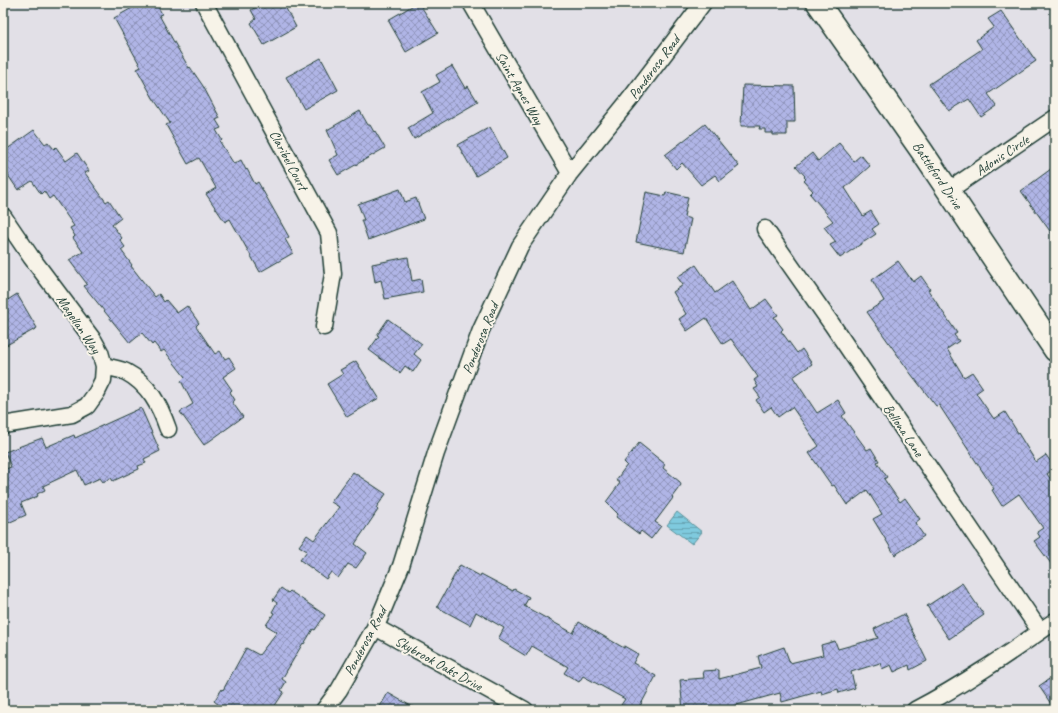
<svg xmlns="http://www.w3.org/2000/svg" width="1058" height="713" viewBox="0 0 1058 713" font-family="Caveat,sans-serif">
<style>
.water{fill:url(#water-rules);stroke:#59929a}
.building{fill:url(#building-cross-hatch);stroke:#1f3d34}
.lines{fill:none;stroke-linecap:round;stroke-linejoin:round}
.street-casing{stroke:#1f3d34;stroke-width:19}
.secondary-casing{stroke:#1f3d34;stroke-width:25}
.street{stroke:#f7f3e8;stroke-width:16}
.secondary{stroke:#f7f3e8;stroke-width:22}
.labels{text-anchor:middle;stroke-width:4;stroke-linejoin:round;paint-order:stroke}
.street-label{font-size:14px;fill:#1f3d34;stroke:#f7f3e8}
</style>
<defs>
<pattern id="water-rules" width="6" height="5" patternUnits="userSpaceOnUse"><rect width="6" height="5" fill="#7fcade"/><path d="M0 2.5h6" fill="none" stroke="#67a5b5"/></pattern>
<pattern id="building-cross-hatch" width="8" height="8" patternUnits="userSpaceOnUse"><rect width="8" height="8" fill="#b0b5e6"/><path d="M0 0l8 8M0 8l8-8" fill="none" stroke="#8f94bb"/></pattern>
</defs>
<rect width="100%" height="100%" fill="#e2e0e7"/>
<filter id="ink" filterUnits="userSpaceOnUse"><feTurbulence type="fractalNoise" baseFrequency=".025" numOctaves="2"/><feDisplacementMap in="SourceGraphic" scale="8" xChannelSelector="R" yChannelSelector="G"/><feConvolveMatrix kernelMatrix="1 2 1 2 8 2 1 2 1" color-interpolation-filters="sRGB"/></filter>
<g filter="url(#ink)">
<path class="water" d="M 677,512 L 702,532 L 692,544 L 667,525 Z"/>
<path class="building" d="M 141,3 L 156,3 L 162,14 L 159,15 L 174,42 L 189,68 L 190,67 L 203,86 L 220,118 L 216,120 L 221,128 L 216,130 L 222,140 L 220,142 L 234,164 L 241,160 L 246,170 L 247,169 L 255,184 L 258,182 L 289,237 L 285,239 L 293,253 L 260,272 L 230,219 L 225,222 L 206,194 L 216,188 L 199,158 L 188,164 L 166,125 L 170,123 L 153,98 L 137,69 L 141,67 L 114,18 Z
M 263,3 L 283,3 L 296,27 L 264,45 L 251,23 L 256,19 L 251,10 Z
M 417,3 L 419,3 L 438,33 L 406,52 L 388,20 Z
M 1001,11 L 1036,61 L 988,94 L 997,106 L 981,117 L 969,99 L 949,111 L 929,84 L 982,49 L 976,40 L 994,27 L 988,19 Z
M 321,58 L 338,90 L 304,109 L 286,77 Z
M 452,66 L 465,88 L 468,86 L 478,102 L 414,139 L 408,128 L 433,113 L 422,92 L 440,82 L 436,75 Z
M 743,85 L 794,86 L 795,122 L 787,122 L 787,135 L 773,135 L 773,133 L 765,133 L 765,129 L 759,129 L 760,126 L 741,126 Z
M 360,111 L 368,125 L 370,125 L 374,132 L 375,131 L 385,148 L 338,175 L 329,160 L 338,155 L 327,130 Z
M 705,124 L 739,166 L 720,181 L 715,175 L 701,185 L 682,163 L 676,169 L 665,155 Z
M 490,127 L 507,158 L 476,176 L 458,145 Z
M 34,130 L 45,144 L 48,142 L 54,149 L 56,147 L 66,161 L 77,153 L 89,171 L 85,173 L 106,202 L 109,200 L 121,218 L 112,225 L 122,238 L 120,240 L 125,247 L 121,250 L 132,265 L 131,266 L 155,297 L 159,294 L 164,302 L 166,300 L 177,313 L 187,306 L 199,323 L 196,326 L 215,354 L 220,351 L 225,359 L 229,357 L 236,368 L 223,377 L 232,390 L 230,392 L 235,400 L 232,402 L 243,417 L 204,445 L 180,412 L 193,404 L 181,381 L 185,377 L 164,350 L 161,352 L 154,343 L 152,345 L 142,333 L 130,343 L 84,286 L 87,284 L 69,260 L 83,252 L 73,238 L 75,236 L 70,228 L 74,226 L 53,196 L 49,199 L 44,191 L 41,194 L 32,181 L 18,190 L 3,168 L 3,152 Z
M 839,143 L 854,161 L 861,155 L 870,166 L 845,188 L 863,216 L 871,211 L 879,224 L 872,229 L 876,234 L 840,258 L 830,245 L 836,242 L 824,227 L 833,221 L 810,194 L 813,191 L 804,181 L 806,179 L 804,177 L 805,176 L 796,166 L 812,153 L 818,161 Z
M 1055,166 L 1055,238 L 1021,191 Z
M 400,189 L 405,202 L 416,198 L 424,219 L 368,240 L 361,220 L 364,220 L 358,204 Z
M 646,192 L 665,196 L 666,192 L 688,197 L 684,217 L 691,219 L 684,252 L 636,242 Z
M 408,257 L 412,281 L 421,279 L 423,292 L 385,299 L 381,280 L 375,282 L 372,264 Z
M 898,261 L 913,282 L 921,276 L 930,289 L 928,290 L 957,333 L 954,335 L 959,341 L 947,349 L 964,377 L 972,372 L 983,388 L 976,393 L 994,419 L 1005,412 L 1036,462 L 1046,455 L 1055,468 L 1047,474 L 1055,485 L 1055,569 L 1034,541 L 1040,537 L 1037,532 L 1043,528 L 1019,494 L 1002,506 L 992,490 L 994,489 L 939,405 L 936,406 L 911,374 L 867,312 L 884,301 L 872,280 Z
M 696,265 L 715,293 L 732,281 L 751,310 L 766,299 L 778,315 L 774,317 L 783,329 L 781,331 L 797,353 L 802,349 L 812,364 L 793,377 L 817,413 L 838,400 L 846,413 L 842,416 L 867,450 L 871,448 L 879,461 L 877,462 L 887,477 L 884,479 L 900,502 L 905,498 L 920,519 L 915,523 L 924,536 L 895,555 L 873,519 L 882,514 L 867,490 L 847,505 L 834,485 L 832,486 L 809,453 L 819,446 L 792,407 L 778,417 L 771,407 L 764,412 L 756,400 L 760,397 L 754,389 L 758,387 L 754,380 L 758,377 L 731,339 L 723,344 L 706,318 L 687,331 L 679,319 L 686,314 L 673,292 L 683,285 L 677,277 Z
M 17,294 L 37,328 L 3,347 L 3,303 Z
M 388,319 L 422,344 L 414,354 L 421,360 L 413,372 L 405,366 L 400,373 L 369,350 L 379,336 L 377,335 Z
M 356,361 L 379,398 L 347,417 L 327,384 L 343,374 L 340,370 Z
M 141,408 L 160,451 L 144,459 L 146,463 L 138,466 L 139,469 L 113,481 L 111,478 L 103,482 L 100,478 L 84,485 L 77,470 L 43,486 L 45,490 L 37,494 L 38,496 L 21,503 L 26,515 L 8,523 L 3,514 L 3,470 L 11,467 L 5,452 L 42,438 L 46,447 L 74,435 L 75,438 Z
M 639,443 L 665,464 L 663,468 L 680,482 L 680,483 L 681,485 L 672,497 L 673,498 L 655,522 L 661,526 L 651,539 L 641,531 L 639,534 L 616,517 L 618,514 L 606,502 L 620,483 L 616,480 L 627,465 L 624,462 Z
M 353,472 L 386,494 L 376,508 L 378,510 L 355,544 L 367,553 L 356,568 L 348,564 L 338,578 L 331,572 L 326,579 L 300,560 L 307,551 L 299,546 L 307,535 L 314,540 L 339,507 L 331,502 Z
M 460,565 L 480,576 L 481,574 L 513,591 L 514,589 L 529,597 L 524,606 L 573,633 L 579,622 L 624,648 L 624,646 L 638,654 L 633,663 L 656,676 L 638,710 L 630,710 L 621,705 L 625,699 L 583,676 L 579,682 L 564,673 L 568,667 L 532,646 L 526,656 L 498,639 L 504,628 L 476,612 L 470,625 L 437,607 Z
M 962,583 L 984,615 L 949,639 L 927,606 Z
M 281,588 L 288,593 L 290,591 L 325,615 L 315,630 L 313,629 L 304,644 L 303,643 L 282,679 L 286,682 L 281,690 L 284,692 L 272,710 L 215,710 L 219,705 L 214,701 L 222,689 L 223,690 L 246,648 L 259,655 L 277,632 L 266,625 L 274,613 L 272,612 L 277,603 L 273,600 Z
M 904,614 L 927,661 L 910,670 L 909,665 L 894,672 L 891,665 L 882,669 L 880,663 L 851,672 L 855,688 L 839,693 L 838,689 L 822,694 L 821,691 L 782,702 L 780,693 L 733,706 L 733,710 L 683,710 L 680,680 L 704,678 L 703,671 L 719,670 L 719,679 L 761,668 L 758,656 L 784,647 L 790,663 L 823,655 L 821,645 L 835,641 L 838,649 L 878,638 L 874,629 Z
M 1055,675 L 1055,710 L 1039,686 Z
M 388,693 L 418,710 L 378,710 Z"/>
<g class="lines">
<defs>
<path id="street" d="M 204,3 L 329,233 L 333,274 L 324,327
M 471,3 L 570,173
M 948,191 L 1055,118
M 3,216 L 31,257 L 94,341 L 100,352 L 104,366 L 103,380 L 97,392 L 87,406 L 72,414 L 3,425
M 765,229 L 833,326 L 1040,631
M 104,366 C 111,368 120,369 126,372 C 149,384 160,406 168,429
M 375,627 L 525,710
M 324,710 L 339,690 L 377,624 L 401,566 L 436,453 L 481,330 L 520,246 L 570,173 L 630,99 L 703,3
M 915,710 C 965,684 1009,653 1055,621"/>
<path id="secondary" d="M 818,3 L 921,150 L 1055,350"/>
</defs>
<use href="#street" class="street-casing"/>
<use href="#secondary" class="secondary-casing"/>
<use href="#street" class="street"/>
<use href="#secondary" class="secondary"/>
</g>
</g>
<g class="labels">
<g class="street-label">
<text transform="translate(654 67) rotate(-53)" y="5">Ponderosa Road</text>
<text transform="translate(520 88) rotate(60)" y="5">Saint Agnes Way</text>
<text transform="translate(1002 155) rotate(-34)" y="5">Adonis Circle</text>
<text transform="translate(289 160) rotate(62)" y="5">Claribel Court</text>
<text transform="translate(938 175) rotate(56)" y="5">Battleford Drive</text>
<text transform="translate(79 324) rotate(56)" y="5">Magellan Way</text>
<text transform="translate(480 338) rotate(-68)" y="5">Ponderosa Road</text>
<text transform="translate(904 430) rotate(56)" y="5">Bellona Lane</text>
<text transform="translate(365 641) rotate(-62)" y="5">Ponderosa Road</text>
<text transform="translate(439 663) rotate(29)" y="5">Skybrook Oaks Drive</text>
</g>
</g>
<rect width="1058" height="713" fill="none" stroke="#f7f3e8" stroke-width="16"/>
<rect x="8" y="8" width="1042" height="697" fill="none" stroke="#1f3d34" stroke-width="1.5" filter="url(#ink)"/>
</svg>
